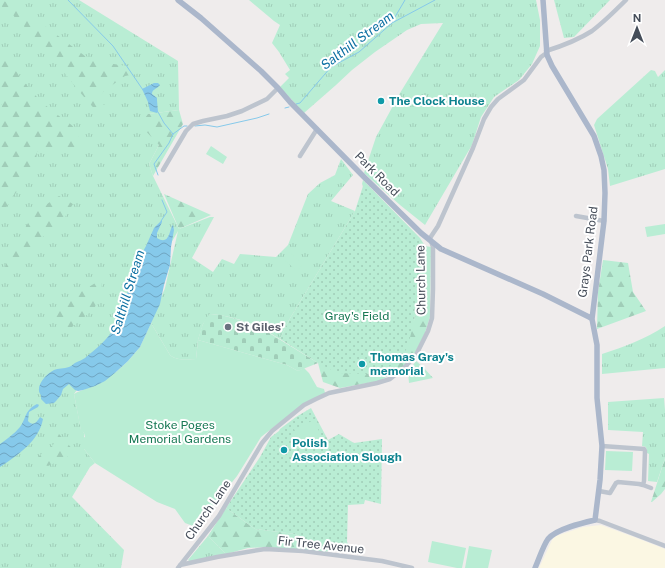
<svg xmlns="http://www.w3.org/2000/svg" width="665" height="568" viewBox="0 0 665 568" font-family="'Public Sans',sans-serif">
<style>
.commercial{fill:#fbf7e3}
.grass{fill:url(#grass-tufts)}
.forest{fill:url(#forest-firs)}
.cemetery{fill:url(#cemetery-stones)}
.park{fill:url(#park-dots)}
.garden{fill:#b9edd4}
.water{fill:url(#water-waves)}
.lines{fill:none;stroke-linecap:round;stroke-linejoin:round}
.stream{stroke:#86c9ea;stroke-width:1}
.minor{stroke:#bdc4ce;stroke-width:4.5}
.major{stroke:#abb7cb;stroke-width:5.5}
.culture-dot{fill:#0f9aa8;stroke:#fff;stroke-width:1.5}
.worship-dot{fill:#6b7280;stroke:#fff;stroke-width:1.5}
.labels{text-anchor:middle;stroke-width:4;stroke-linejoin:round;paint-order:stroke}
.culture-label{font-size:12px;font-weight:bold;fill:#0d838f;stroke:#fff;text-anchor:start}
.street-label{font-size:12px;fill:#454d59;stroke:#fff}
.park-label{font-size:12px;fill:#177854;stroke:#fff}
.worship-label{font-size:12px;font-weight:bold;fill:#5b616d;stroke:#fff;text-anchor:start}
.water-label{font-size:13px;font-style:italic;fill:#0e71a3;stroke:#fff}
</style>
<defs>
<pattern id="grass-tufts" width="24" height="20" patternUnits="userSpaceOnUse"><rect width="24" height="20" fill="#b9edd4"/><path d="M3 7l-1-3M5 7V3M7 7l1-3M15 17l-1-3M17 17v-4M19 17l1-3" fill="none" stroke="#a0cdb8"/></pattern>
<pattern id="forest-firs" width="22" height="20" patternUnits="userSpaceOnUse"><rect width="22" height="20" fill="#b9edd4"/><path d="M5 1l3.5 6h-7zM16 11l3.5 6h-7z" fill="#a0cdb8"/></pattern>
<pattern id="cemetery-stones" width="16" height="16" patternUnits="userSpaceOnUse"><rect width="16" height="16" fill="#b9edd4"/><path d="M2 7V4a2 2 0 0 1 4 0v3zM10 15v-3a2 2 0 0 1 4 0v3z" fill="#a0cdb8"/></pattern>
<pattern id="park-dots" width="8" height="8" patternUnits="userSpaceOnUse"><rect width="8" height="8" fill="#b9edd4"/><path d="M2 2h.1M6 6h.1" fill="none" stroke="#a0cdb8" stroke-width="1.8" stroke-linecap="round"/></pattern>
<pattern id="water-waves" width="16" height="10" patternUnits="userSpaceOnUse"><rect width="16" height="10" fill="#86c9ea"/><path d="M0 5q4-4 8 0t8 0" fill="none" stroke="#6fa5c1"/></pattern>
</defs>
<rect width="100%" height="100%" fill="#efecec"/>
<path class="commercial" d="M 601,525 L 634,537 L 665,549 L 665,568 L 539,568 L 552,540 L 556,536 L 583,527 Z"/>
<path class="grass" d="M 0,0 L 79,0 L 178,61 L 179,110 L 148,114 L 159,145 L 149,164 L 153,176 L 179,229 L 210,217 L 214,217 L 192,258 L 213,272 L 222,259 L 234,264 L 240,254 L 276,257 L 288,245 L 308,194 L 320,183 L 335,175 L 341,159 L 353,175 L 331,201 L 355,211 L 289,320 L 280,339 C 274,336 268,331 261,328 C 247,321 226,315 210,314 L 203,324 L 198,340 L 196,359 C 187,359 177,361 170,355 L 151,323 L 165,288 L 178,231 L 120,332 L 74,394 L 81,430 L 84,433 L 84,449 L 95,463 L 90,467 L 72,497 L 124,550 L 121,568 L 0,568 Z
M 249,0 L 536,0 L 540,20 L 540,46 L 532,64 L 519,80 L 494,97 L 481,117 L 472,145 L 425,225 L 400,205 L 364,173 L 376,137 L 400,93 L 443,23 L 421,24 L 407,30 L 375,52 L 352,70 L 336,85 L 304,113 L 280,87 L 289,78 L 285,74 L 290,70 L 279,52 L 272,43 L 280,25 L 274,21 Z
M 554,0 L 610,0 L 574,37 L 564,38 Z
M 651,70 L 655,71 L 658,77 L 665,70 L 665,169 L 610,186 L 608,169 L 594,125 L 597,119 Z
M 665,326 L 665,368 L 602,374 L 602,354 C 624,347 645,339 665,326 Z
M 664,398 L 665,410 L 665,458 L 657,482 L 648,481 L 649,454 L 647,453 L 646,447 L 642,446 L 643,432 L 608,430 L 608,402 Z
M 208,536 L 226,554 L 191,562 L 188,560 Z"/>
<path class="forest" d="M 0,0 L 2,0 L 25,11 L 85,56 L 101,62 L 139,68 L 141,73 L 125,76 L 104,91 L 100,96 L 101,102 L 107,108 L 98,113 L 78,90 L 45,48 L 12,14 L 0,5 Z
M 0,46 C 16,72 30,94 55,113 C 66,122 76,124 79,139 L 86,143 L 87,147 L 80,150 L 73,150 L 65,147 L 58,147 L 50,150 L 42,148 L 37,152 L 36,161 L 22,184 L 0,216 L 0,130 L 2,109 L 0,82 Z
M 179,110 L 183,124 L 153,176 L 149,164 L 159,145 L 140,125 L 148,114 Z
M 164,194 L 211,215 L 179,229 Z
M 59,196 L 73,204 L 56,231 L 40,238 L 19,265 L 2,277 L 10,252 L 35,212 Z
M 425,246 L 431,247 L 430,317 L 425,333 L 415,353 L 401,369 L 379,381 L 340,388 L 323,382 L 318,363 L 324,365 L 414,321 Z
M 603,260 L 628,263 L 633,292 L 646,311 L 597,329 L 598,292 Z
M 102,279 L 101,294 L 94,309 L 66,332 L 63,321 L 49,315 L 47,312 Z
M 416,361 L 424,368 L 433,378 L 409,383 L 408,372 Z
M 59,434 L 75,452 L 71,455 L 48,466 L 36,462 L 39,456 L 54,444 Z
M 665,458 L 665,489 L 661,494 L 652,502 L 651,502 Z
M 226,508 L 255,529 L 295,534 L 320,546 L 347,542 L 355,552 L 335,550 L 317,553 L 268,547 L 248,548 L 226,554 L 208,536 Z"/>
<path class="cemetery" d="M 210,314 L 221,315 L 240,320 L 261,328 L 318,363 L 298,371 L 287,365 L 198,340 C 201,331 202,321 210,314 Z"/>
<path class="park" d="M 363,180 L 420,238 L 425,246 L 414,321 L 408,346 L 401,359 L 387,368 L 372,374 L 338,373 L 318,363 L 280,339 L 289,320 L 355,211 L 363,186 L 362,184 Z
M 311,408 L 328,440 L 339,434 L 354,443 L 382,439 L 381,504 L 365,500 L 364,504 L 348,505 L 347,542 L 320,546 L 295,534 L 255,529 L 226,508 L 260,457 L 271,437 L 279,431 L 280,429 L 296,417 Z"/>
<path class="garden" d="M 211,146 L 227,157 L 223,164 L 206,154 Z
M 665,224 L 665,234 L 647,237 L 645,227 Z
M 289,252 L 303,264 L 297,271 L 283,259 Z
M 151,323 L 170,355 C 177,361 187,359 196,359 L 198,340 L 287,365 L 298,371 L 304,368 L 309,373 L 317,387 L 324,389 L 325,393 L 309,402 L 275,426 L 261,437 L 237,476 L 196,527 L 185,523 L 175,509 L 157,502 L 95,463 L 84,449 L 83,445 L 82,438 L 85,437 L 84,433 L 81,431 L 74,394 C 78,391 82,391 87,388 L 116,372 L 128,361 L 140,347 Z
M 314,420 L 323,440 L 303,449 L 294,429 Z
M 606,451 L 633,452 L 632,471 L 605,470 Z
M 432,541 L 466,548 L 462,568 L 457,568 L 428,562 Z
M 469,546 L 492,550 L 488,568 L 465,568 Z"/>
<path class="water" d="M 154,83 L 158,83 L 160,85 C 157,89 152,89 152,94 L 157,98 L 157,100 L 158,112 L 157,113 L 150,111 L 148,102 L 142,89 Z
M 162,220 L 162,222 L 157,233 L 157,238 C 168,245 169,234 172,226 L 173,225 L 174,230 L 171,247 L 170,265 L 164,285 L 160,304 L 140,347 L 128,361 L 116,372 L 105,381 L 95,386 L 83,390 L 78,391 L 75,390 L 69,384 L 63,389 L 61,395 L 56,401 L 54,403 L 46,404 L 41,399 L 41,395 C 34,387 46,374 54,370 C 58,368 64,369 69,367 C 72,366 74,363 77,362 C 79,361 82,360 85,358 C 96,349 108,339 115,327 L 141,255 L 146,246 L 154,228 Z
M 37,404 L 39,405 L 38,407 L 29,412 L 28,421 C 33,427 37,422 40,417 L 43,419 C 39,441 18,455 0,467 L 0,444 C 7,439 14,434 20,427 C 27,417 24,411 37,404 Z"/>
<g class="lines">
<path class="stream" d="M 68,0 L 113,46 L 143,90
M 392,22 L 405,0
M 296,104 L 300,103 L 331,67 L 359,52 L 392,23 L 435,0
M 285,108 L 289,107
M 158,112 L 164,123 L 173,134
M 195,126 L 205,125 L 217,127 L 257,118 L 269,114
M 158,175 L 154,164 L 169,143 L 173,134 L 184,126 L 187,126
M 161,221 L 167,212 L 162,200"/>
<path class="minor" d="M 546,51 C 562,46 578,40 592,31 C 604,22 615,11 626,0
M 300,156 L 317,129
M 163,170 L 186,131 L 193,124 L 203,121 L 227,116 L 242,111 L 267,99 L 278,88
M 576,216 L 604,221
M 643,485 L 651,488
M 599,491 L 610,493 L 616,483 L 618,482 L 639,484 L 643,485 L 644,481 L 645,451 L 644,449 L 602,446
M 595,520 L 600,521 L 665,546
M 180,565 L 217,557 L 265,549 L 303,551 L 382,561 L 412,568
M 178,568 L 219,516 L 262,443 L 272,431 L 304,405 L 316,399 L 329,393 L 377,383 L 390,379 L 404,368 L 416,355 L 428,331 L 432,318 L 433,289 L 433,247 L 430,238 L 438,226 L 473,148 L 484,119 L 491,107 L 498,99 L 524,80 L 541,57 L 545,54 L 547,55"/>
<path class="major" d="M 178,0 L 201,18 L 261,71 L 278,88 L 290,102 L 364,177 L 421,233 L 441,249 L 543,294 L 589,317 L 592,319
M 535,568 C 539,559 543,546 548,539 C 556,529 582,523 595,520 L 600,480 L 602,446 L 597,398 L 597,345 L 592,319 L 604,221 L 605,193 L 604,170 L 601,156 L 594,136 L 552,66 L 547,55 L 543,0"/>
</g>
<g class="culture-dot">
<circle cx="381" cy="101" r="4"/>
<circle cx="362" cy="364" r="4"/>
<circle cx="284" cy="450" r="4"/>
</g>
<circle class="worship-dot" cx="228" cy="327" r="4"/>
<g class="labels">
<g class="culture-label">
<text x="389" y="105">The Clock House</text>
<text x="370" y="361">Thomas Gray's<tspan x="370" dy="14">memorial</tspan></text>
<text x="292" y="447">Polish<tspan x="292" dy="14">Association Slough</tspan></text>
</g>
<g class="street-label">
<text transform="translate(377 174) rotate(45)" y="4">Park Road</text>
<text transform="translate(588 252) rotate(-83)" y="4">Grays Park Road</text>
<text transform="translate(421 280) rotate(-91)" y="4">Church Lane</text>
<text transform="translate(208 510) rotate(-55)" y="4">Church Lane</text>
<text transform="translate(321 545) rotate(6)" y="4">Fir Tree Avenue</text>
</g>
<g class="park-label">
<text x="357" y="320">Gray's Field</text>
<text x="180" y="429">Stoke Poges<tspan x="180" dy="14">Memorial Gardens</tspan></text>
</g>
<g class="worship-label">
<text x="236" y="331">St Giles'</text>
</g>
<g class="water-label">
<text transform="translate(357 40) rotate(-37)" y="5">Salthill Stream</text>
<text transform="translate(127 292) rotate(-73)" y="5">Salthill Stream</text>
</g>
</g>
<g transform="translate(637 28)" stroke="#ffffff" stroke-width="3" paint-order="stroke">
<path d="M0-3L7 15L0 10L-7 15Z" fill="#454d59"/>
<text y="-6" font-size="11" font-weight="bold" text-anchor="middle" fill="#454d59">N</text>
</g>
</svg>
